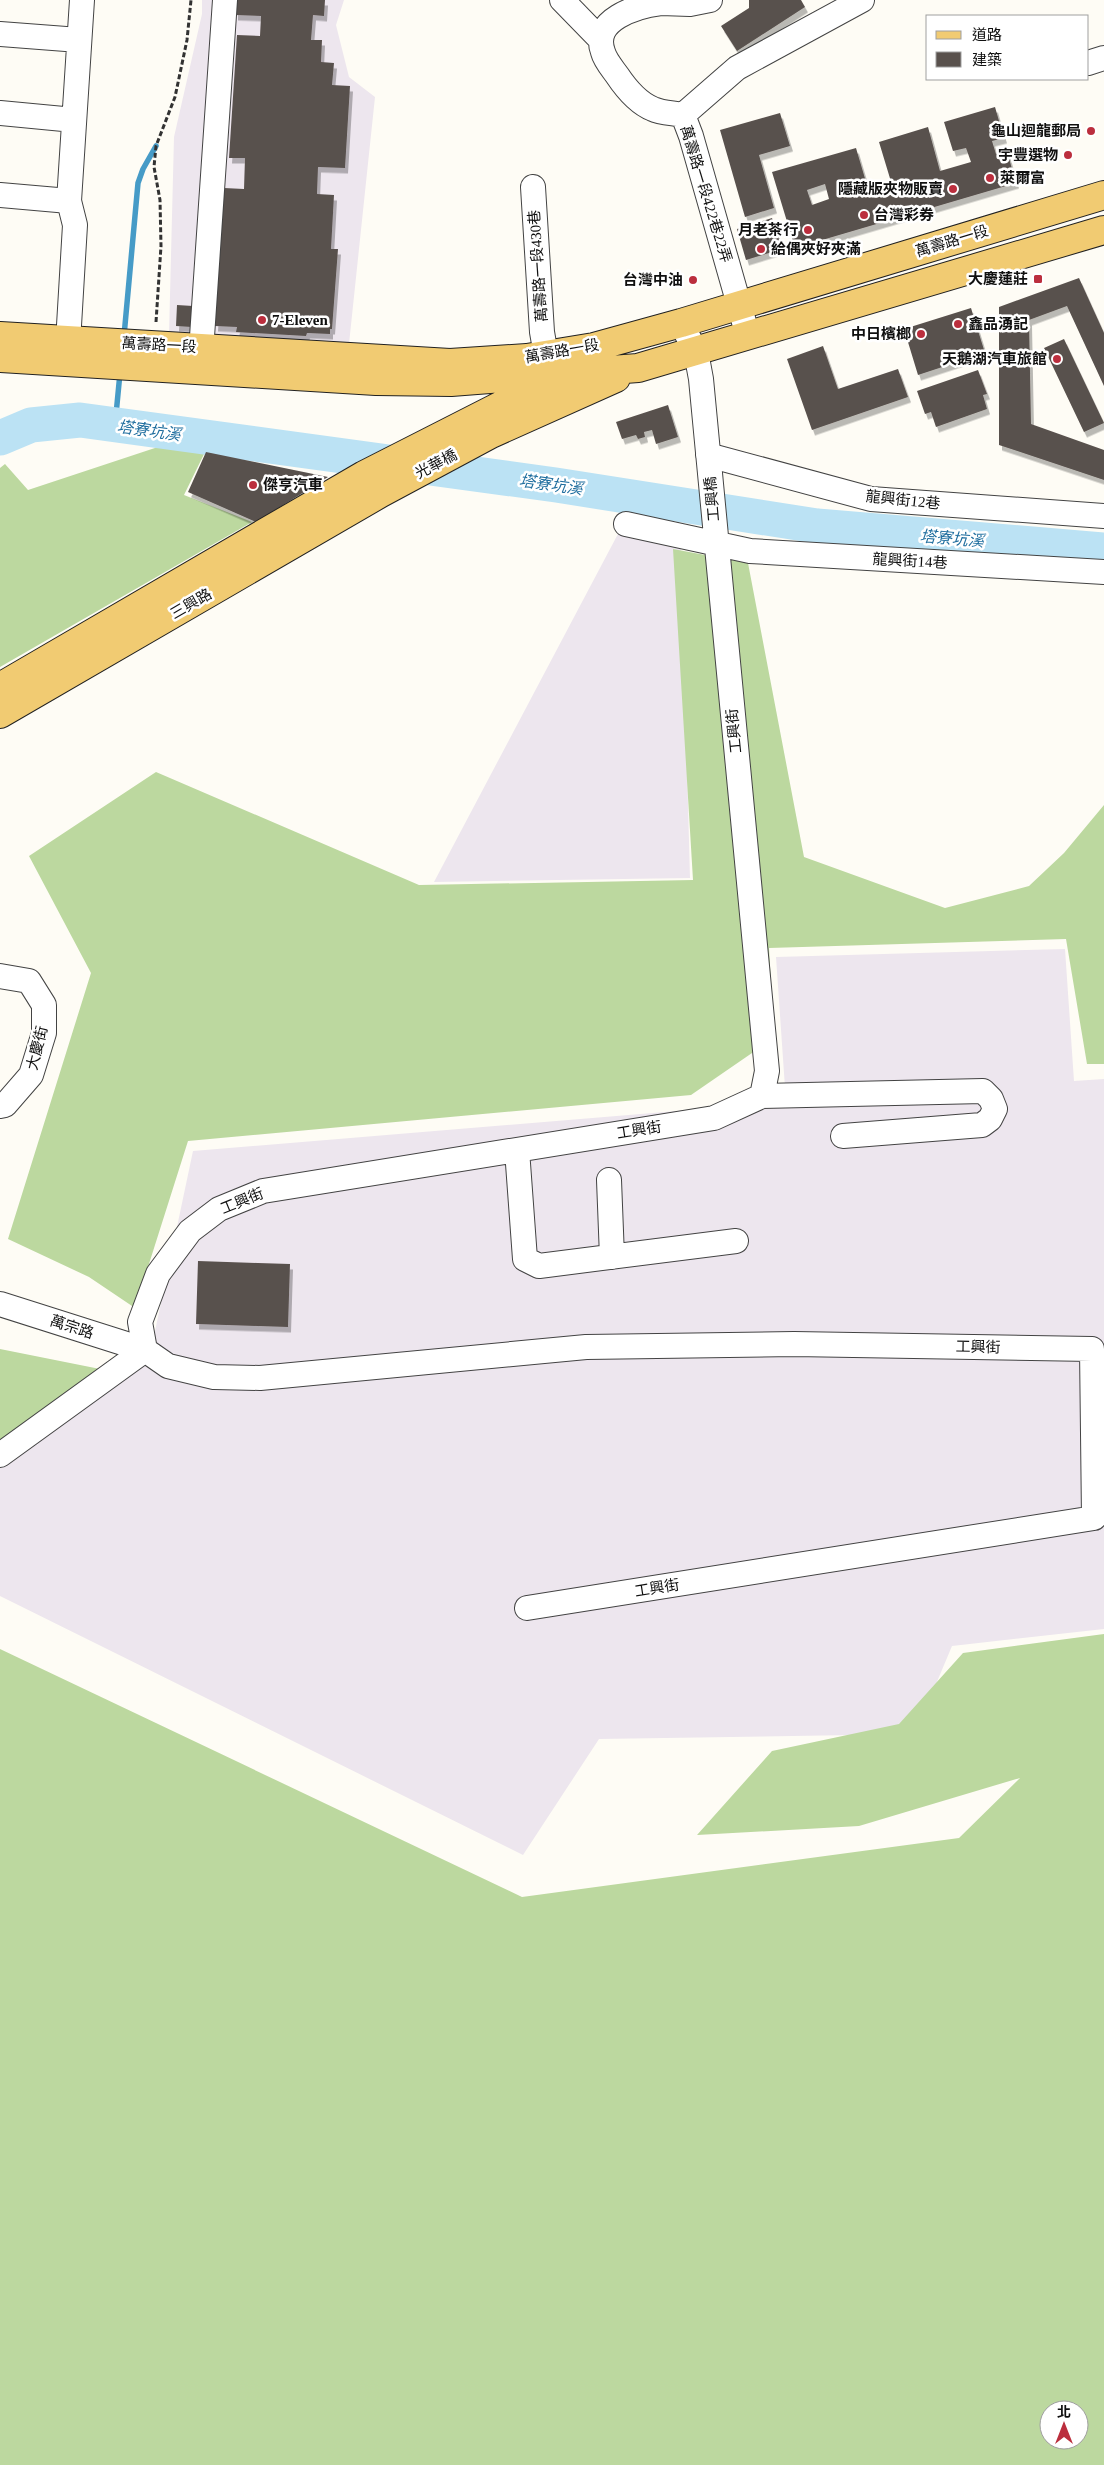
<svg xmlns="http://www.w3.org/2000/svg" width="1104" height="2465" viewBox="0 0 1104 2465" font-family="'Times New Roman','Noto Sans TC',serif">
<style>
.industrial{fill:#ede6ee}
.forest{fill:#bcd89f;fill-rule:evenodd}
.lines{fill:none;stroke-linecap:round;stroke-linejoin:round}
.stream{stroke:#469bc7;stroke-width:5.5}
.river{stroke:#bbe2f4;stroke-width:35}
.building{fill:#59514d;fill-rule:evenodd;filter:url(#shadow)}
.minor-casing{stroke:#434343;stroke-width:26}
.major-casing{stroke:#212121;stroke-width:30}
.path{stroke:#323232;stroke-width:3;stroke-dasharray:5 2.5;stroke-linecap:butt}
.minor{stroke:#fff;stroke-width:24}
.major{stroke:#f1cb72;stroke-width:28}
.poi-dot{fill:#bb2e3d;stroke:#fff;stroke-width:2}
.labels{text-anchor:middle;stroke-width:5;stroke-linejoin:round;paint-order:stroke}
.poi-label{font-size:15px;font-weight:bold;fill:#101010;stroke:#fff;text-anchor:end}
.street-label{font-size:15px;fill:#101010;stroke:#fff}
.water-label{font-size:16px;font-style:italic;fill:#1e6d9e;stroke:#fff}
</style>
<defs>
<filter id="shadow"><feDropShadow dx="3" dy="5.5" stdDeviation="0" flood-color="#0004"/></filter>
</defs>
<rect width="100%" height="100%" fill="#fefcf5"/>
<path class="industrial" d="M 202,0 L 344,0 L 336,25 L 349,77 L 375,97 L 349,344 L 169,335 L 174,137 L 202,14 Z
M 619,532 L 681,545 L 690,878 L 434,882 Z
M 1065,949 L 1074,1081 L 1104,1079 L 1104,1629 L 952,1646 L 915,1734 L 599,1739 L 523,1855 L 0,1596 L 0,1432 L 154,1336 L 193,1151 L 786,1102 L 776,957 Z"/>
<path class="forest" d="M 167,444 L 206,450 L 184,495 L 252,522 L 0,667 L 0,468 L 5,464 L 28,490 Z
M 673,549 L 748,563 L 804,857 L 945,908 L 1029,886 L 1064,853 L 1104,805 L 1104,1064 L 1087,1064 L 1066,939 L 769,948 L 774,1038 L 691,1095 L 188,1141 L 135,1308 L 89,1277 L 8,1239 L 91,973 L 29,856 L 156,772 L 419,885 L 693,880 Z
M 0,1349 L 100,1369 L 0,1441 Z
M 1104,1634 L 1104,2465 L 0,2465 L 0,1649 L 522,1897 L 959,1838 L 1020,1778 L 859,1826 L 697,1835 L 772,1751 L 899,1724 L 963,1653 ZM 1049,2410 L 1079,2410 L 1079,2440 L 1049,2440 Z"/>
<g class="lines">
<path class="stream" d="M 124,336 L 138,183 L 143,169 L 156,146
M 115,425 L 120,373"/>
<path class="river" d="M 0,438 L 31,425 L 80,420 L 556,485 L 817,526 L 1104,550"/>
</g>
<path class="building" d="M 235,0 L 325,0 L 324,16 L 313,15 L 311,40 L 322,40 L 321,62 L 334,63 L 332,85 L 350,86 L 345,168 L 318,167 L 317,194 L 334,195 L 331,249 L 338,249 L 332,329 L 330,329 L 330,334 L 307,333 L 306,336 L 236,332 L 237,327 L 215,326 L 224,188 L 244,189 L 245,158 L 229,158 L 237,35 L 260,36 L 261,16 L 235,15 Z
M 749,0 L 801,0 L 805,7 L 737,51 L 721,26 L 749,8 Z
M 995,107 L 1004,138 L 992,141 L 996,154 L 1007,151 L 1016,183 L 795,248 L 772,172 L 856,148 L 869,192 L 892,185 L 879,142 L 928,127 L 940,171 L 971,162 L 966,148 L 953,151 L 944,122 ZM 825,184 L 829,199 L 812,205 L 807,190 Z
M 780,113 L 790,146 L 759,155 L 774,208 L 745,217 L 720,130 Z
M 772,218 L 782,249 L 746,260 L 737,229 Z
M 1079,278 L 1104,333 L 1104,386 L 1067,306 L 1029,320 L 1031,424 L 1104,450 L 1104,480 L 999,445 L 999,307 Z
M 177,305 L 193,306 L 192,327 L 176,326 Z
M 971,308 L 985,353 L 918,375 L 904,329 Z
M 1064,339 L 1104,423 L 1084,432 L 1044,348 Z
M 823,346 L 838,389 L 898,369 L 908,397 L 812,430 L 787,359 Z
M 978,370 L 987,394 L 983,395 L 987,409 L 936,427 L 931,412 L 925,414 L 917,391 Z
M 668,405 L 678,437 L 656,444 L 652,430 L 644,432 L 645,437 L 638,439 L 636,435 L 622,439 L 616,422 Z
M 206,452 L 328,477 L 256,522 L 188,492 Z
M 198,1261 L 290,1264 L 288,1327 L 196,1324 Z"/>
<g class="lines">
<defs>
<path id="minor" d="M 562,0 L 600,39
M 662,0 L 661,3 C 636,6 591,20 603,52 C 605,60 612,68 617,75 C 625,87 638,103 653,109 C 661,113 673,113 683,115
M 661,3 L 690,4 L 710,0
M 0,34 L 79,40
M 1088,63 L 1104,58
M 0,113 L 74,120
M 533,187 L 542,332 L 546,355 L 556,369
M 0,195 L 69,201
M 748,336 L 691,136 L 683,115 L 737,68 L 862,0
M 67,359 L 75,225 L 69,201 L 82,0
M 200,366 L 225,0
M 708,455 L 871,499 L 1104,516
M 626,524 L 750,551 L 1104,572
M 0,976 L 29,981 L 44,1005 L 44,1033 L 31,1075 L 5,1105 L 0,1106
M 762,1096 L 983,1091 L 991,1099 L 995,1109 L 990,1119 L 982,1125 L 843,1136
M 517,1150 L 525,1259 L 539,1266 L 736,1241
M 609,1180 L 612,1257
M 0,1304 L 145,1350
M 0,1455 L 145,1350
M 527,1608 L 1094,1518 L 1092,1349 L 794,1344 L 586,1347 L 260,1378 L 214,1377 L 168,1366 L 145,1350 L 140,1322 L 158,1274 L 190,1231 L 219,1209 L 263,1191 L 714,1118 L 762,1096 L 767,1071 L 701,379 L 696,352 L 681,323"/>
<path id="major" d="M 0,336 L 450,363 L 527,358 L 594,347 L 681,323 L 1104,195
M 0,358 L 376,381 L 451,382 L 638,368 L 1104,230
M 0,687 L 364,475 L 549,381
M 0,714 L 381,493 L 491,434 L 616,378"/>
</defs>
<use href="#minor" class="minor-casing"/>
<use href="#major" class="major-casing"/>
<path class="path" d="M 156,322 L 161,246 L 160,200 L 154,167 L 156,146 L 175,97 L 187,40 L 191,0"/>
<use href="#minor" class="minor"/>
<use href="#major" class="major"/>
</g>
<g class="poi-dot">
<circle cx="1091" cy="131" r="5"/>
<circle cx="1068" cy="155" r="5"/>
<circle cx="990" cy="178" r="5"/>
<circle cx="953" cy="189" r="5"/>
<circle cx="864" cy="215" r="5"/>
<circle cx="808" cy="230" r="5"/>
<circle cx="761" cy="249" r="5"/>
<rect x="1033" y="274" width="10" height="10" rx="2.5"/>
<circle cx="693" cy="280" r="5"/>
<circle cx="262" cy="320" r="5"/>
<circle cx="958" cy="324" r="5"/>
<circle cx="921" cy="334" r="5"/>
<circle cx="1057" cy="359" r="5"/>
<circle cx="253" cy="485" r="5"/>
</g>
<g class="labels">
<g class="poi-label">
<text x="1081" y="136">龜山迴龍郵局</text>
<text x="1058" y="160">宇豐選物</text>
<text x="1000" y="183" text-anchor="start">萊爾富</text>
<text x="943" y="194">隱藏版夾物販賣</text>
<text x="874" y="220" text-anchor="start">台灣彩券</text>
<text x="798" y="235">月老茶行</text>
<text x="771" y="254" text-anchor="start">給偶夾好夾滿</text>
<text x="1028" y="284">大慶蓮莊</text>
<text x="683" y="285">台灣中油</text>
<text x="272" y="325" text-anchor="start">7-Eleven</text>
<text x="968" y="329" text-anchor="start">鑫品湧記</text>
<text x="911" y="339">中日檳榔</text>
<text x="1047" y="364">天鵝湖汽車旅館</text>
<text x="263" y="490" text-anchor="start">傑亨汽車</text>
</g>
<g class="street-label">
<text transform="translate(706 194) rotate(73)" y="5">萬壽路一段422巷22弄</text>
<text transform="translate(952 241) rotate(-17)" y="5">萬壽路一段</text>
<text transform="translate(538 266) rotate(-94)" y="5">萬壽路一段430巷</text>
<text transform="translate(159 345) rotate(3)" y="5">萬壽路一段</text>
<text transform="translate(562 351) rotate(-10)" y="5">萬壽路一段</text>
<text transform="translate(436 464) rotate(-28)" y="5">光華橋</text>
<text transform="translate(712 499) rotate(-95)" y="5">工興橋</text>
<text transform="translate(903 500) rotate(6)" y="5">龍興街12巷</text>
<text transform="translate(910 561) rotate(3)" y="5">龍興街14巷</text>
<text transform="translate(191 604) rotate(-30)" y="5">三興路</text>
<text transform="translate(734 731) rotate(-96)" y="5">工興街</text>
<text transform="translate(37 1048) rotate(-76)" y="5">大慶街</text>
<text transform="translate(639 1130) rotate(-9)" y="5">工興街</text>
<text transform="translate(242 1201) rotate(-22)" y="5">工興街</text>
<text transform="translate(72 1327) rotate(18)" y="5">萬宗路</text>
<text transform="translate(978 1347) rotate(1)" y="5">工興街</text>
<text transform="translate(657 1588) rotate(-9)" y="5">工興街</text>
</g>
<g class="water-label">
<text transform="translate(149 430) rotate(8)" y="6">塔寮坑溪</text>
<text transform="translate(551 484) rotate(8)" y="6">塔寮坑溪</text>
<text transform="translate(952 538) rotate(5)" y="6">塔寮坑溪</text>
</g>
</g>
<rect x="926" y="15" width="162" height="65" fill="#ffffff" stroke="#9f9f9f"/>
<rect x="936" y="31" width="25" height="8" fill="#f1cb72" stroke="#9f9f9f"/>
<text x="972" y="40" font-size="15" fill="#101010">道路</text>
<rect x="936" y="52" width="25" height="15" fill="#59514d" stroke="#9f9f9f"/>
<text x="972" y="65" font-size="15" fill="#101010">建築</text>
<g transform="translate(1064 2425)"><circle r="24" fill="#ffffff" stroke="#9f9f9f"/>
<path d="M0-4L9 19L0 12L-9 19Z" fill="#bb2e3d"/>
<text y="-8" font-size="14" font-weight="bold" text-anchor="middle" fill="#101010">北</text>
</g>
</svg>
